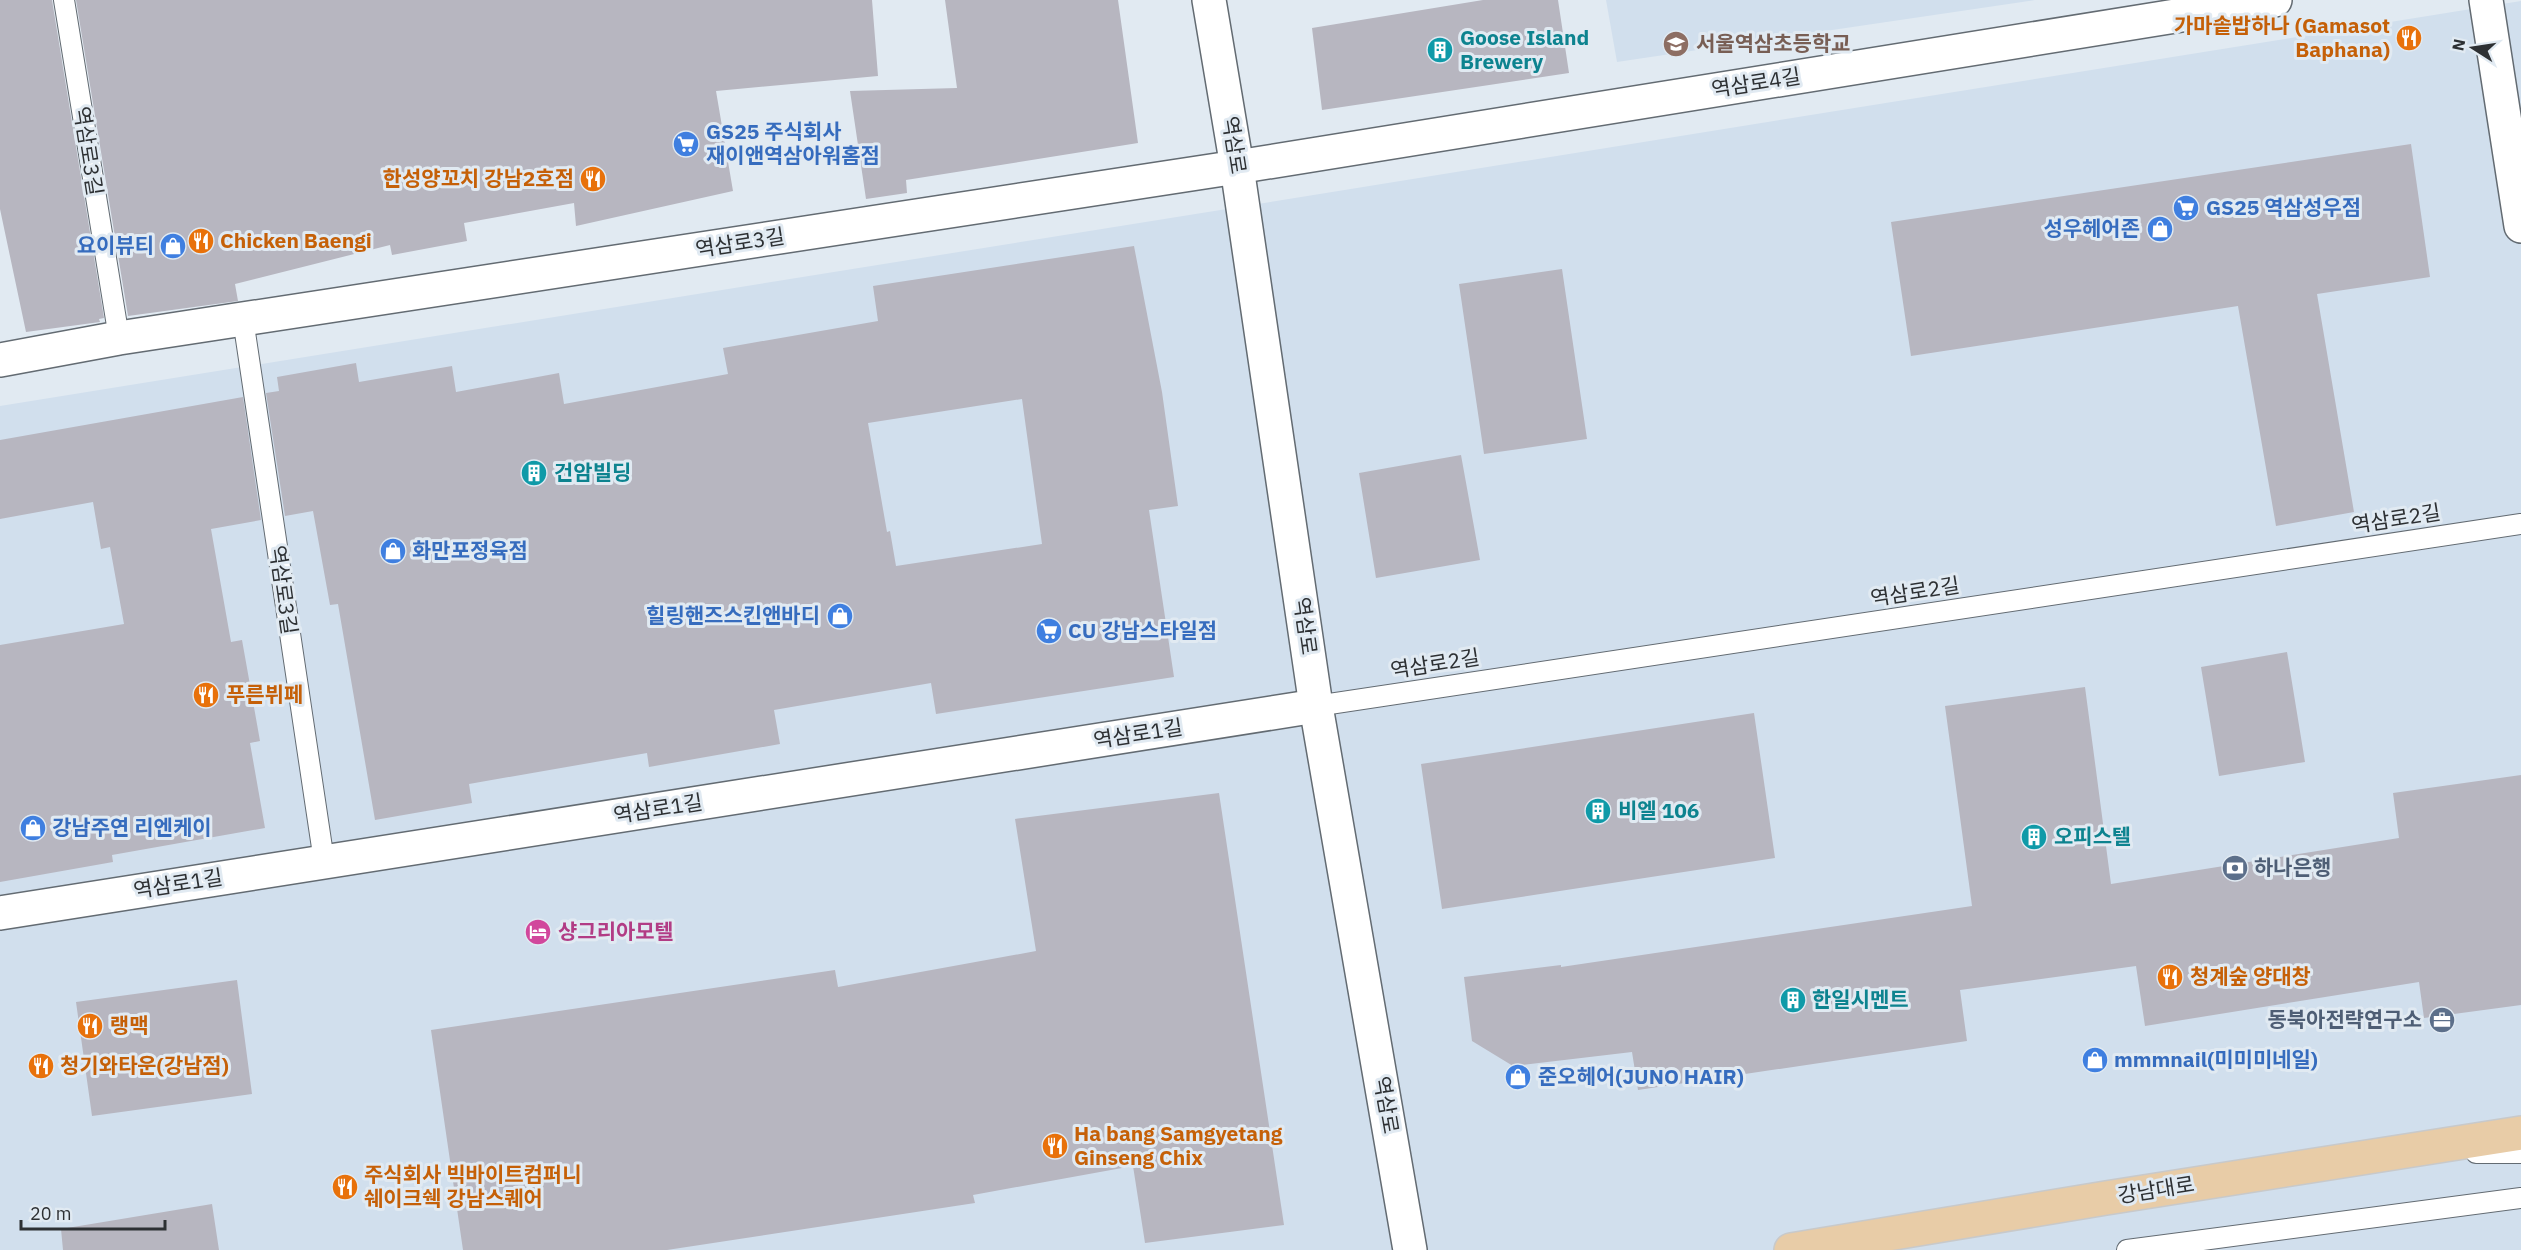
<svg xmlns="http://www.w3.org/2000/svg" width="2521" height="1250" viewBox="0 0 2521 1250" font-family="'IBM Plex Sans','Noto Sans KR',sans-serif">
<style>
.built{fill:#d1dfed}
.building{fill:#b7b6c0;fill-rule:evenodd}
.lines{fill:none;stroke-linecap:round;stroke-linejoin:round}
.lane-casing{stroke:#636b72;stroke-width:22}
.street-casing{stroke:#636b72;stroke-width:36}
.secondary-casing{stroke:#636b72;stroke-width:36}
.primary-casing{stroke:#c8c9ca;stroke-width:36}
.lane{stroke:#fff;stroke-width:20}
.street{stroke:#fff;stroke-width:33}
.secondary{stroke:#fff;stroke-width:33}
.primary{stroke:#e8cca7;stroke-width:33}
.labels{text-anchor:middle;stroke-width:6;stroke-linejoin:round;paint-order:stroke}
.food-label{font-size:21px;font-weight:bold;fill:#c56008;stroke:#e1eaf2;text-anchor:start}
.culture-label{font-size:21px;font-weight:bold;fill:#0d838f;stroke:#e1eaf2;text-anchor:start}
.education-label{font-size:21px;font-weight:bold;fill:#785e54;stroke:#e1eaf2;text-anchor:start}
.street-label{font-size:21px;fill:#2d3033;stroke:#e1eaf2}
.shop-label{font-size:21px;font-weight:bold;fill:#366cbe;stroke:#e1eaf2;text-anchor:start}
.service-label{font-size:21px;font-weight:bold;fill:#4e5e75;stroke:#e1eaf2;text-anchor:start}
.hotel-label{font-size:21px;font-weight:bold;fill:#b23c85;stroke:#e1eaf2;text-anchor:start}
</style>
<rect width="100%" height="100%" fill="#e1eaf2"/>
<path class="built" d="M 1606,0 L 2035,0 L 1617,62 Z
M 2521,1 L 2521,1250 L 0,1250 L 0,406 Z"/>
<path class="building" d="M 0,0 L 52,0 L 104,318 L 99,319 L 100,322 L 26,332 L 0,209 Z
M 76,0 L 872,0 L 878,76 L 716,91 L 733,191 L 576,226 L 574,203 L 464,223 L 467,241 L 392,255 L 390,245 L 235,284 L 238,301 L 128,316 Z
M 945,0 L 1118,0 L 1138,143 L 906,180 L 907,193 L 866,199 L 850,91 L 957,88 Z
M 1483,0 L 1558,0 L 1569,73 L 1322,110 L 1312,28 Z
M 2411,144 L 2430,277 L 2317,294 L 2354,512 L 2276,526 L 2238,306 L 1911,356 L 1891,222 Z
M 1134,246 L 1162,392 L 1178,506 L 1149,510 L 1174,677 L 936,714 L 931,683 L 774,710 L 780,744 L 649,767 L 647,753 L 469,784 L 472,803 L 375,820 L 338,604 L 330,605 L 313,511 L 285,516 L 266,393 L 279,391 L 277,377 L 356,363 L 359,382 L 452,366 L 456,392 L 559,373 L 564,404 L 728,374 L 723,348 L 878,321 L 873,286 ZM 1022,399 L 1042,544 L 896,566 L 890,531 L 887,532 L 868,423 Z
M 1562,269 L 1587,439 L 1484,454 L 1459,284 Z
M 243,397 L 261,520 L 211,529 L 231,642 L 242,640 L 260,741 L 250,743 L 265,828 L 112,855 L 113,862 L 0,882 L 0,645 L 124,624 L 110,547 L 101,549 L 93,502 L 0,519 L 0,440 Z
M 1461,455 L 1480,560 L 1376,578 L 1359,473 Z
M 2287,652 L 2305,762 L 2219,776 L 2201,667 Z
M 2085,687 L 2111,884 L 2399,838 L 2393,793 L 2521,775 L 2521,1005 L 2424,1018 L 2419,982 L 2145,1026 L 2136,966 L 1960,990 L 1967,1041 L 1638,1090 L 1632,1052 L 1513,1066 L 1472,1041 L 1464,977 L 1561,965 L 1561,967 L 1972,906 L 1945,706 Z
M 1754,713 L 1775,858 L 1442,909 L 1421,764 Z
M 1219,793 L 1284,1225 L 1145,1243 L 1133,1166 L 973,1195 L 975,1203 L 667,1250 L 463,1250 L 431,1030 L 835,970 L 838,987 L 1036,951 L 1015,819 Z
M 237,980 L 252,1094 L 92,1116 L 76,1002 Z
M 212,1204 L 219,1250 L 63,1250 L 61,1229 Z"/>
<g class="lines">
<defs>
<path id="lane" d="M 64,0 L 119,338
M 243,319 L 324,861
M 1316,706 L 2521,524
M 2476,1153 L 2521,1153
M 2127,1250 L 2521,1198"/>
<path id="street" d="M 2486,0 L 2521,226
M 0,360 L 119,338 L 1237,167 L 2275,0
M 0,913 L 1316,706"/>
<path id="secondary" d="M 1209,0 L 1237,167 L 1316,706 L 1410,1250"/>
<path id="primary" d="M 1791,1250 L 2106,1198 L 2521,1133"/>
</defs>
<use href="#lane" class="lane-casing"/>
<use href="#street" class="street-casing"/>
<use href="#secondary" class="secondary-casing"/>
<use href="#primary" class="primary-casing"/>
<use href="#lane" class="lane"/>
<use href="#street" class="street"/>
<use href="#secondary" class="secondary"/>
<use href="#primary" class="primary"/>
</g>
<defs>
<symbol id="restaurant-disc" viewBox="-11 -11 22 22"><circle r="9.5" fill="#e8710a" stroke="#e1eaf2"/><path d="M-5-6h1v4h1v-4h1v4h1v-4h1v5L-1.5 .5V6h-2V.5L-5-1ZM5-6V6H3V1.5H1.5Q1.5-4 5-6Z" fill="#fff"/></symbol>
<symbol id="school-disc" viewBox="-11 -11 22 22"><circle r="9.5" fill="#8d6e63" stroke="#e1eaf2"/><path d="M0-5L7-2L0 1L-7-2ZM-4 1L0 2.5L4 1V4Q0 6-4 4Z" fill="#fff"/></symbol>
<symbol id="building-disc" viewBox="-11 -11 22 22"><circle r="9.5" fill="#0f9aa8" stroke="#e1eaf2"/><path d="M-4-6H4V6H1V3H-1V6H-4ZM-2.5-4.3h1.7v1.8h-1.7ZM.8-4.3h1.7v1.8H.8ZM-2.5-1h1.7V.8h-1.7ZM.8-1h1.7V.8H.8Z" fill="#fff"/></symbol>
<symbol id="supermarket-disc" viewBox="-11 -11 22 22"><circle r="9.5" fill="#3f7fe0" stroke="#e1eaf2"/><path d="M-6-5.5h2.5l.6 2H6L4.5 2H-2.5L-4.4-4H-6ZM-1.5 3.2a1.3 1.3 0 1 0 .1 0ZM3 3.2a1.3 1.3 0 1 0 .1 0Z" fill="#fff"/></symbol>
<symbol id="shop-disc" viewBox="-11 -11 22 22"><circle r="9.5" fill="#3f7fe0" stroke="#e1eaf2"/><path d="M-5-2.5h2.3a2.7 3.5 0 0 1 5.4 0H5L5.5 6h-11ZM-1.5-2.5h3a1.5 2.3 0 0 0-3 0Z" fill="#fff"/></symbol>
<symbol id="bank-disc" viewBox="-11 -11 22 22"><circle r="9.5" fill="#5c6f8a" stroke="#e1eaf2"/><path d="M-6-4H6V4H-6ZM0-2.3a2.3 2.3 0 1 0 0 4.6a2.3 2.3 0 1 0 0-4.6Z" fill="#fff"/></symbol>
<symbol id="hotel-disc" viewBox="-11 -11 22 22"><circle r="9.5" fill="#d1479c" stroke="#e1eaf2"/><path d="M-6-4.5h1.5V1H6V5H4.5V3h-9V5H-6ZM-4 0a1.8 1.8 0 1 1 3.6 0ZM.5 0V-2.5h3Q6-2.5 6 0Z" fill="#fff"/></symbol>
<symbol id="office-disc" viewBox="-11 -11 22 22"><circle r="9.5" fill="#5c6f8a" stroke="#e1eaf2"/><path d="M-6-3h4V-5.5h4V-3h4V5H-6ZM-1-4.5V-3h2v-1.5ZM-6 0V1H6V0Z" fill="#fff"/></symbol>
</defs>
<g fill-rule="evenodd">
<use href="#restaurant-disc" x="2394" y="23" width="30" height="30"/>
<use href="#school-disc" x="1661" y="29" width="30" height="30"/>
<use href="#building-disc" x="1425" y="35" width="30" height="30"/>
<use href="#supermarket-disc" x="671" y="129" width="30" height="30"/>
<use href="#restaurant-disc" x="578" y="164" width="30" height="30"/>
<use href="#supermarket-disc" x="2171" y="193" width="30" height="30"/>
<use href="#shop-disc" x="2145" y="214" width="30" height="30"/>
<use href="#restaurant-disc" x="186" y="226" width="30" height="30"/>
<use href="#shop-disc" x="158" y="231" width="30" height="30"/>
<use href="#building-disc" x="519" y="458" width="30" height="30"/>
<use href="#shop-disc" x="378" y="536" width="30" height="30"/>
<use href="#shop-disc" x="825" y="601" width="30" height="30"/>
<use href="#supermarket-disc" x="1034" y="616" width="30" height="30"/>
<use href="#restaurant-disc" x="191" y="680" width="30" height="30"/>
<use href="#building-disc" x="1583" y="796" width="30" height="30"/>
<use href="#shop-disc" x="18" y="813" width="30" height="30"/>
<use href="#building-disc" x="2019" y="822" width="30" height="30"/>
<use href="#bank-disc" x="2220" y="853" width="30" height="30"/>
<use href="#hotel-disc" x="523" y="917" width="30" height="30"/>
<use href="#restaurant-disc" x="2155" y="962" width="30" height="30"/>
<use href="#building-disc" x="1778" y="985" width="30" height="30"/>
<use href="#office-disc" x="2427" y="1005" width="30" height="30"/>
<use href="#restaurant-disc" x="75" y="1011" width="30" height="30"/>
<use href="#shop-disc" x="2080" y="1045" width="30" height="30"/>
<use href="#restaurant-disc" x="26" y="1051" width="30" height="30"/>
<use href="#shop-disc" x="1503" y="1062" width="30" height="30"/>
<use href="#restaurant-disc" x="1040" y="1131" width="30" height="30"/>
<use href="#restaurant-disc" x="330" y="1172" width="30" height="30"/>
</g>
<g class="labels">
<g class="food-label">
<text x="2390" y="33" text-anchor="end">가마솥밥하나 (Gamasot<tspan x="2390" dy="24">Baphana)</tspan></text>
<text x="574" y="186" text-anchor="end">한성양꼬치 강남2호점</text>
<text x="220" y="248">Chicken Baengi</text>
<text x="226" y="702">푸른뷔페</text>
<text x="2190" y="984">청계숲 양대창</text>
<text x="110" y="1033">랭맥</text>
<text x="60" y="1073">청기와타운(강남점)</text>
<text x="1074" y="1141">Ha bang Samgyetang<tspan x="1074" dy="24">Ginseng Chix</tspan></text>
<text x="364" y="1182">주식회사 빅바이트컴퍼니<tspan x="364" dy="24">쉐이크쉑 강남스퀘어</tspan></text>
</g>
<g class="culture-label">
<text x="1460" y="45">Goose Island<tspan x="1460" dy="24">Brewery</tspan></text>
<text x="554" y="480">건암빌딩</text>
<text x="1618" y="818">비엘 106</text>
<text x="2054" y="844">오피스텔</text>
<text x="1812" y="1007">한일시멘트</text>
</g>
<g class="education-label">
<text x="1696" y="51">서울역삼초등학교</text>
</g>
<g class="street-label">
<text transform="translate(1756 83) rotate(-9)" y="7">역삼로4길</text>
<text transform="translate(1234 145) rotate(81)" y="7">역삼로</text>
<text transform="translate(88 151) rotate(81)" y="7">역삼로3길</text>
<text transform="translate(740 243) rotate(-9)" y="7">역삼로3길</text>
<text transform="translate(2396 519) rotate(-9)" y="7">역삼로2길</text>
<text transform="translate(283 590) rotate(82)" y="7">역삼로3길</text>
<text transform="translate(1915 592) rotate(-9)" y="7">역삼로2길</text>
<text transform="translate(1305 626) rotate(82)" y="7">역삼로</text>
<text transform="translate(1435 664) rotate(-9)" y="7">역삼로2길</text>
<text transform="translate(1138 734) rotate(-9)" y="7">역삼로1길</text>
<text transform="translate(658 809) rotate(-9)" y="7">역삼로1길</text>
<text transform="translate(178 884) rotate(-9)" y="7">역삼로1길</text>
<text transform="translate(1386 1105) rotate(80)" y="7">역삼로</text>
<text transform="translate(2156 1190) rotate(-9)" y="7">강남대로</text>
</g>
<g class="shop-label">
<text x="706" y="139">GS25 주식회사<tspan x="706" dy="24">재이앤역삼아워홈점</tspan></text>
<text x="2206" y="215">GS25 역삼성우점</text>
<text x="2140" y="236" text-anchor="end">성우헤어존</text>
<text x="154" y="253" text-anchor="end">요이뷰티</text>
<text x="412" y="558">화만포정육점</text>
<text x="820" y="623" text-anchor="end">힐링핸즈스킨앤바디</text>
<text x="1068" y="638">CU 강남스타일점</text>
<text x="52" y="835">강남주연 리엔케이</text>
<text x="2114" y="1067">mmmnail(미미미네일)</text>
<text x="1538" y="1084">준오헤어(JUNO HAIR)</text>
</g>
<g class="service-label">
<text x="2254" y="875">하나은행</text>
<text x="2422" y="1027" text-anchor="end">동북아전략연구소</text>
</g>
<g class="hotel-label">
<text x="558" y="939">샹그리아모텔</text>
</g>
</g>
<g transform="translate(2473 48) rotate(282)" stroke="#e1eaf2" stroke-width="4.5" paint-order="stroke">
<path d="M0-4.5L10 22L0 15L-10 22Z" fill="#2d3033"/>
<text y="-9" font-size="16" font-weight="bold" text-anchor="middle" fill="#2d3033">N</text>
</g>
<path d="M21 1220v9h144v-9" fill="none" stroke="#2d3033" stroke-width="3"/>
<text x="30" y="1220" font-size="18" fill="#2d3033" stroke="#e1eaf2" stroke-width="4.5" paint-order="stroke">20 m</text>
</svg>
